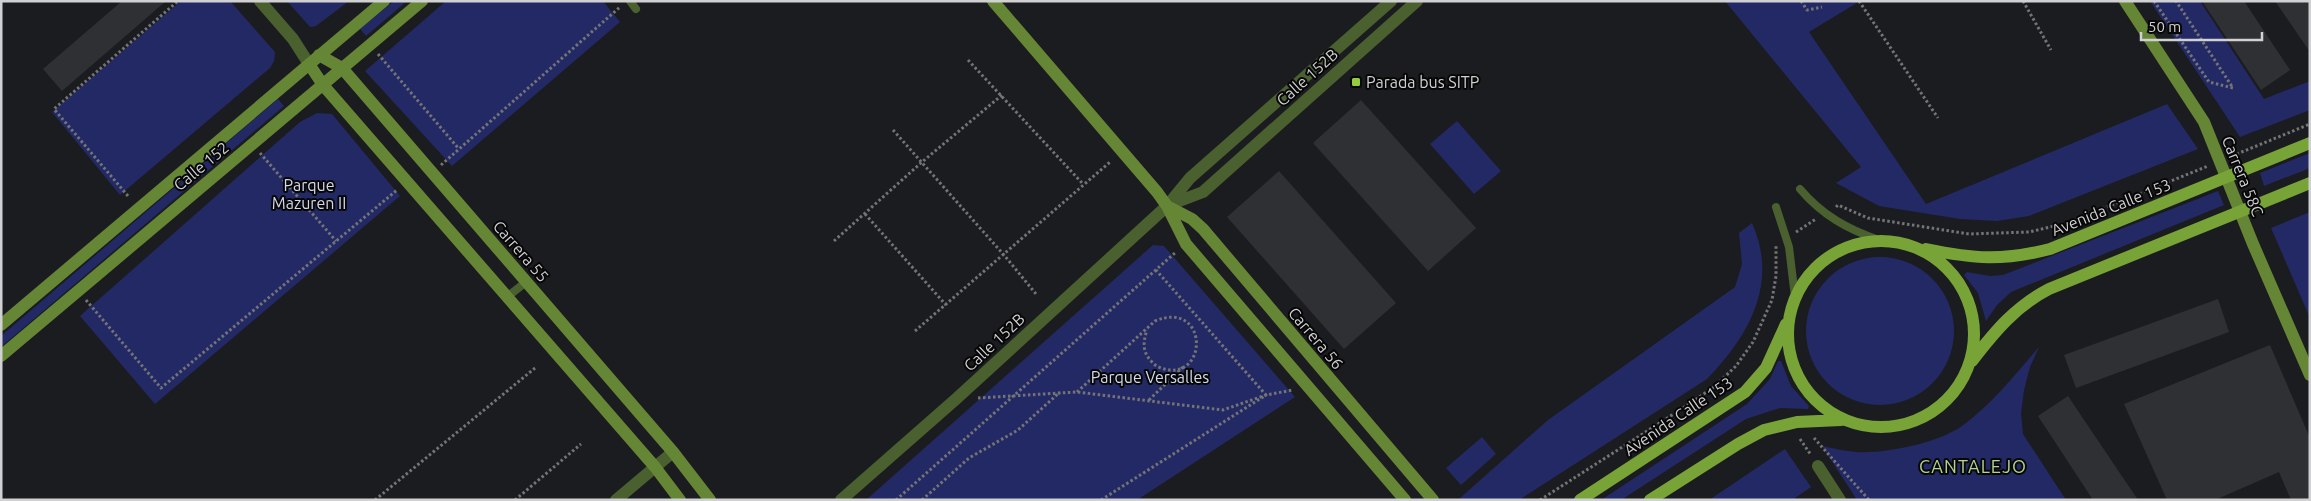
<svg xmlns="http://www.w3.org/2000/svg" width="2311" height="501" viewBox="0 0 2311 501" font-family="Ubuntu,sans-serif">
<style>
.green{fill:#232965}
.building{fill:#2f3033}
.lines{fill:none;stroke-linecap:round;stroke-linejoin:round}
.path{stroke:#747477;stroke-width:3;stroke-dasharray:2.5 2.5;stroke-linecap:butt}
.lane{stroke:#4a602f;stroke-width:8}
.street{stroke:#4a602f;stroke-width:12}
.secondary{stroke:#648635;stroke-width:12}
.primary{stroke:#78a437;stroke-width:12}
.poi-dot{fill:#94cc3c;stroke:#070708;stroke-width:2}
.labels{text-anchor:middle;stroke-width:4;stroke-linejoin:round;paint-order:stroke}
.street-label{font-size:16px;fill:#d1d1d3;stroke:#070708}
.poi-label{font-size:16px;fill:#d1d1d3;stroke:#070708;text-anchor:start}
.park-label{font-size:16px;fill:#d4d9ed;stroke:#070708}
.neighbourhood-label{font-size:18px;letter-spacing:1px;fill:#b3d48e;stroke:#070708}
</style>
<rect width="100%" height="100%" fill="#1b1c1f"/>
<path class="green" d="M 181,1 L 230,1 L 275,52 L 274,61 L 270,68 L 120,195 L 52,112 Z
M 287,1 L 349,1 L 316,26 L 310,27 Z
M 394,1 L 407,1 L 366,36 L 360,29 Z
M 446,1 L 603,1 L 620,22 L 452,166 L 365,71 Z
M 1725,1 L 1860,1 L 1809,32 L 1926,204 L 2167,104 L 2198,149 L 2029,216 L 1997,221 L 1960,219 L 1879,206 L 1836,183 L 1861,167 Z
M 2150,1 L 2200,1 L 2264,99 L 2310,81 L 2310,110 L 2240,137 Z
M 278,99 L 284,106 L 1,347 L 1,336 Z
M 317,113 L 332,114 L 400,196 L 155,404 L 80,316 L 300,122 Z
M 1457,121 L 1501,171 L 1474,194 L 1430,144 Z
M 2310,153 L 2310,168 L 2264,186 L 2260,173 Z
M 2218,191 L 2224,205 L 2011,292 L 1997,305 L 1986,321 L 1978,293 L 1964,275 L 1967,272 L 1990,276 L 2003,275 Z
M 2310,212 L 2310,318 L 2271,228 Z
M 1752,223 C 1779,283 1749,336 1707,379 L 1519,500 L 1461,500 L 1460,498 L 1548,420 L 1735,287 L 1742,264 L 1739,233 Z
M 1153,245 L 1164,246 L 1295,397 L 1137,500 L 866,500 Z
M1806 331a74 74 0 1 1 148 0a74 74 0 1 1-148 0Z
M 2039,347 L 2030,367 L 2024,390 L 2021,413 L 2023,434 L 2066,500 L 1857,500 L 1822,446 C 1833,448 1845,451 1856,452 C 1885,454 1938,443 1962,426 C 1992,404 2015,375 2039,347 Z
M 1778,361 L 1781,361 L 1791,386 L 1809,406 L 1808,409 L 1780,408 L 1746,419 L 1621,500 L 1601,500 L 1747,404 L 1770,379 Z
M 1482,437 L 1496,454 L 1461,485 L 1446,468 Z
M 1785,449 L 1811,487 L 1795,498 L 1796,500 L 1709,500 Z"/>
<path class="building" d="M 122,1 L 166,1 L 62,91 L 43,69 Z
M 2202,1 L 2244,1 L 2290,70 L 2261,90 Z
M 2275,1 L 2310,1 L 2310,52 Z
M 1361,100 L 1476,228 L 1428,271 L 1313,143 Z
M 1279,171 L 1396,303 L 1344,349 L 1227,217 Z
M 2218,299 L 2229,332 L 2076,388 L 2064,355 Z
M 2270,345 L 2310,438 L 2310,500 L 2291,500 L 2279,472 L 2215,500 L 2167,500 L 2124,404 Z
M 2068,396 L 2138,500 L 2093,500 L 2038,416 Z"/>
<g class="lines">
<path class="path" d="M 1801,1 L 1807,10 L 1822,7
M 1859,1 L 1938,118
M 2023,1 L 2051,50
M 2154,1 L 2209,82 L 2233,88 L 2176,1
M 378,54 L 459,149
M 968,60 L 1083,184
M 893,130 L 1004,255 L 1036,294
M 260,153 L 336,241
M 2232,156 L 2310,124
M 441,165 L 620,7
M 128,196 L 54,109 L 178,1
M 1836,207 L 1838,205 L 1868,218 L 1969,234 L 2029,232 L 2067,223 L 2208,166
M 865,214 L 946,305
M 1796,232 L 1816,219
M 834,241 L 922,162 L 1002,95
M 86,300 L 161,388 L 397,190
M 915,331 L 1110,162
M 1077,392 L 1155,321 C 1206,300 1209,374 1169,370 C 1163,369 1156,367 1152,362 C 1142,352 1143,342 1147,330
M 978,398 L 1077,392 L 1223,410 L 1266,395 L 1293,390
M 1149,400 L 1183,367
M 1814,438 L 1869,500
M 1800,439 L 1811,455
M 375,500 L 535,368
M 515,500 L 581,444
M 896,500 L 1176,252
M 922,500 L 969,458 L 1018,430 L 1060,392
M 1101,500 L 1266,395 L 1156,270
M 1540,500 L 1686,406 L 1714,387 L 1736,366 L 1753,342 L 1772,300 L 1776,276 L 1776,244"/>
<path class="lane" d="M 630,1 L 636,9
M 1800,189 C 1822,215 1847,229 1879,240
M 1776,207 L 1789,247 L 1795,297
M 507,297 L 526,282"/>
<path class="street" d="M 260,1 L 293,39 L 309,64
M 1169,205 L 1203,192 L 1417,1
M 1818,466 L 1840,500
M 616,500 L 673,452
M 841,500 L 956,399 L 1167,206 L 1190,178 L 1391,1"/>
<path class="secondary" d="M 993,1 L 1157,192 L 1167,206 L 1186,244 L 1405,500
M 2125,1 L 2204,122 L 2253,244 L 2310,375
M 319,55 L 342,68 L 673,452 L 710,500
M 309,64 L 323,85 L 655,467 L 680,500
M 1167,206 L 1192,219 L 1203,229 L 1433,500
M 1,325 L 384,1
M 1,356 L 422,1"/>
<path class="primary" d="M1788 334a93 93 0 1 1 186 0a93 93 0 1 1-186 0Z
M 1926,249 C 1974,259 2003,261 2050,249 L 2310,143
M 1972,361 C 1995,331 2016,306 2049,289 L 2310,183
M 1580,500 L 1745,392 L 1766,368 L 1786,324
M 1650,500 L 1738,444 L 1764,430 L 1797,422 L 1841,420"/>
</g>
<rect class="poi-dot" x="1351" y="77" width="10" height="10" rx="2.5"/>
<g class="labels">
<g class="street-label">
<text transform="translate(1307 77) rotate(-42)" y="6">Calle 152B</text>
<text transform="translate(201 166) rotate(-40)" y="6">Calle 152</text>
<text transform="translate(2243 176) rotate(68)" y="6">Carrera 58C</text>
<text transform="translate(2111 207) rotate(-22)" y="6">Avenida Calle 153</text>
<text transform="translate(521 251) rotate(49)" y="6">Carrera 55</text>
<text transform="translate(1316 338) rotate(50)" y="6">Carrera 56</text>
<text transform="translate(994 342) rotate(-43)" y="6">Calle 152B</text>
<text transform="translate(1678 416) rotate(-34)" y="6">Avenida Calle 153</text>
</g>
<g class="poi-label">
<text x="1366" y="88">Parada bus SITP</text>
</g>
<g class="park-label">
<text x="309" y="191">Parque<tspan x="309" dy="18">Mazuren II</tspan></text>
<text x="1150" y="383">Parque Versalles</text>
</g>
<g class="neighbourhood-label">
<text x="1973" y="473">CANTALEJO</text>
</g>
</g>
<rect width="2311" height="501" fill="none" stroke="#d1d1d3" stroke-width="5"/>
<path d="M2141 32v8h121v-8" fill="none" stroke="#d1d1d3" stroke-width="2.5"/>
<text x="2148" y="32" font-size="15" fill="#d1d1d3" stroke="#070708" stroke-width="4" paint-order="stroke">50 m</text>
</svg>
